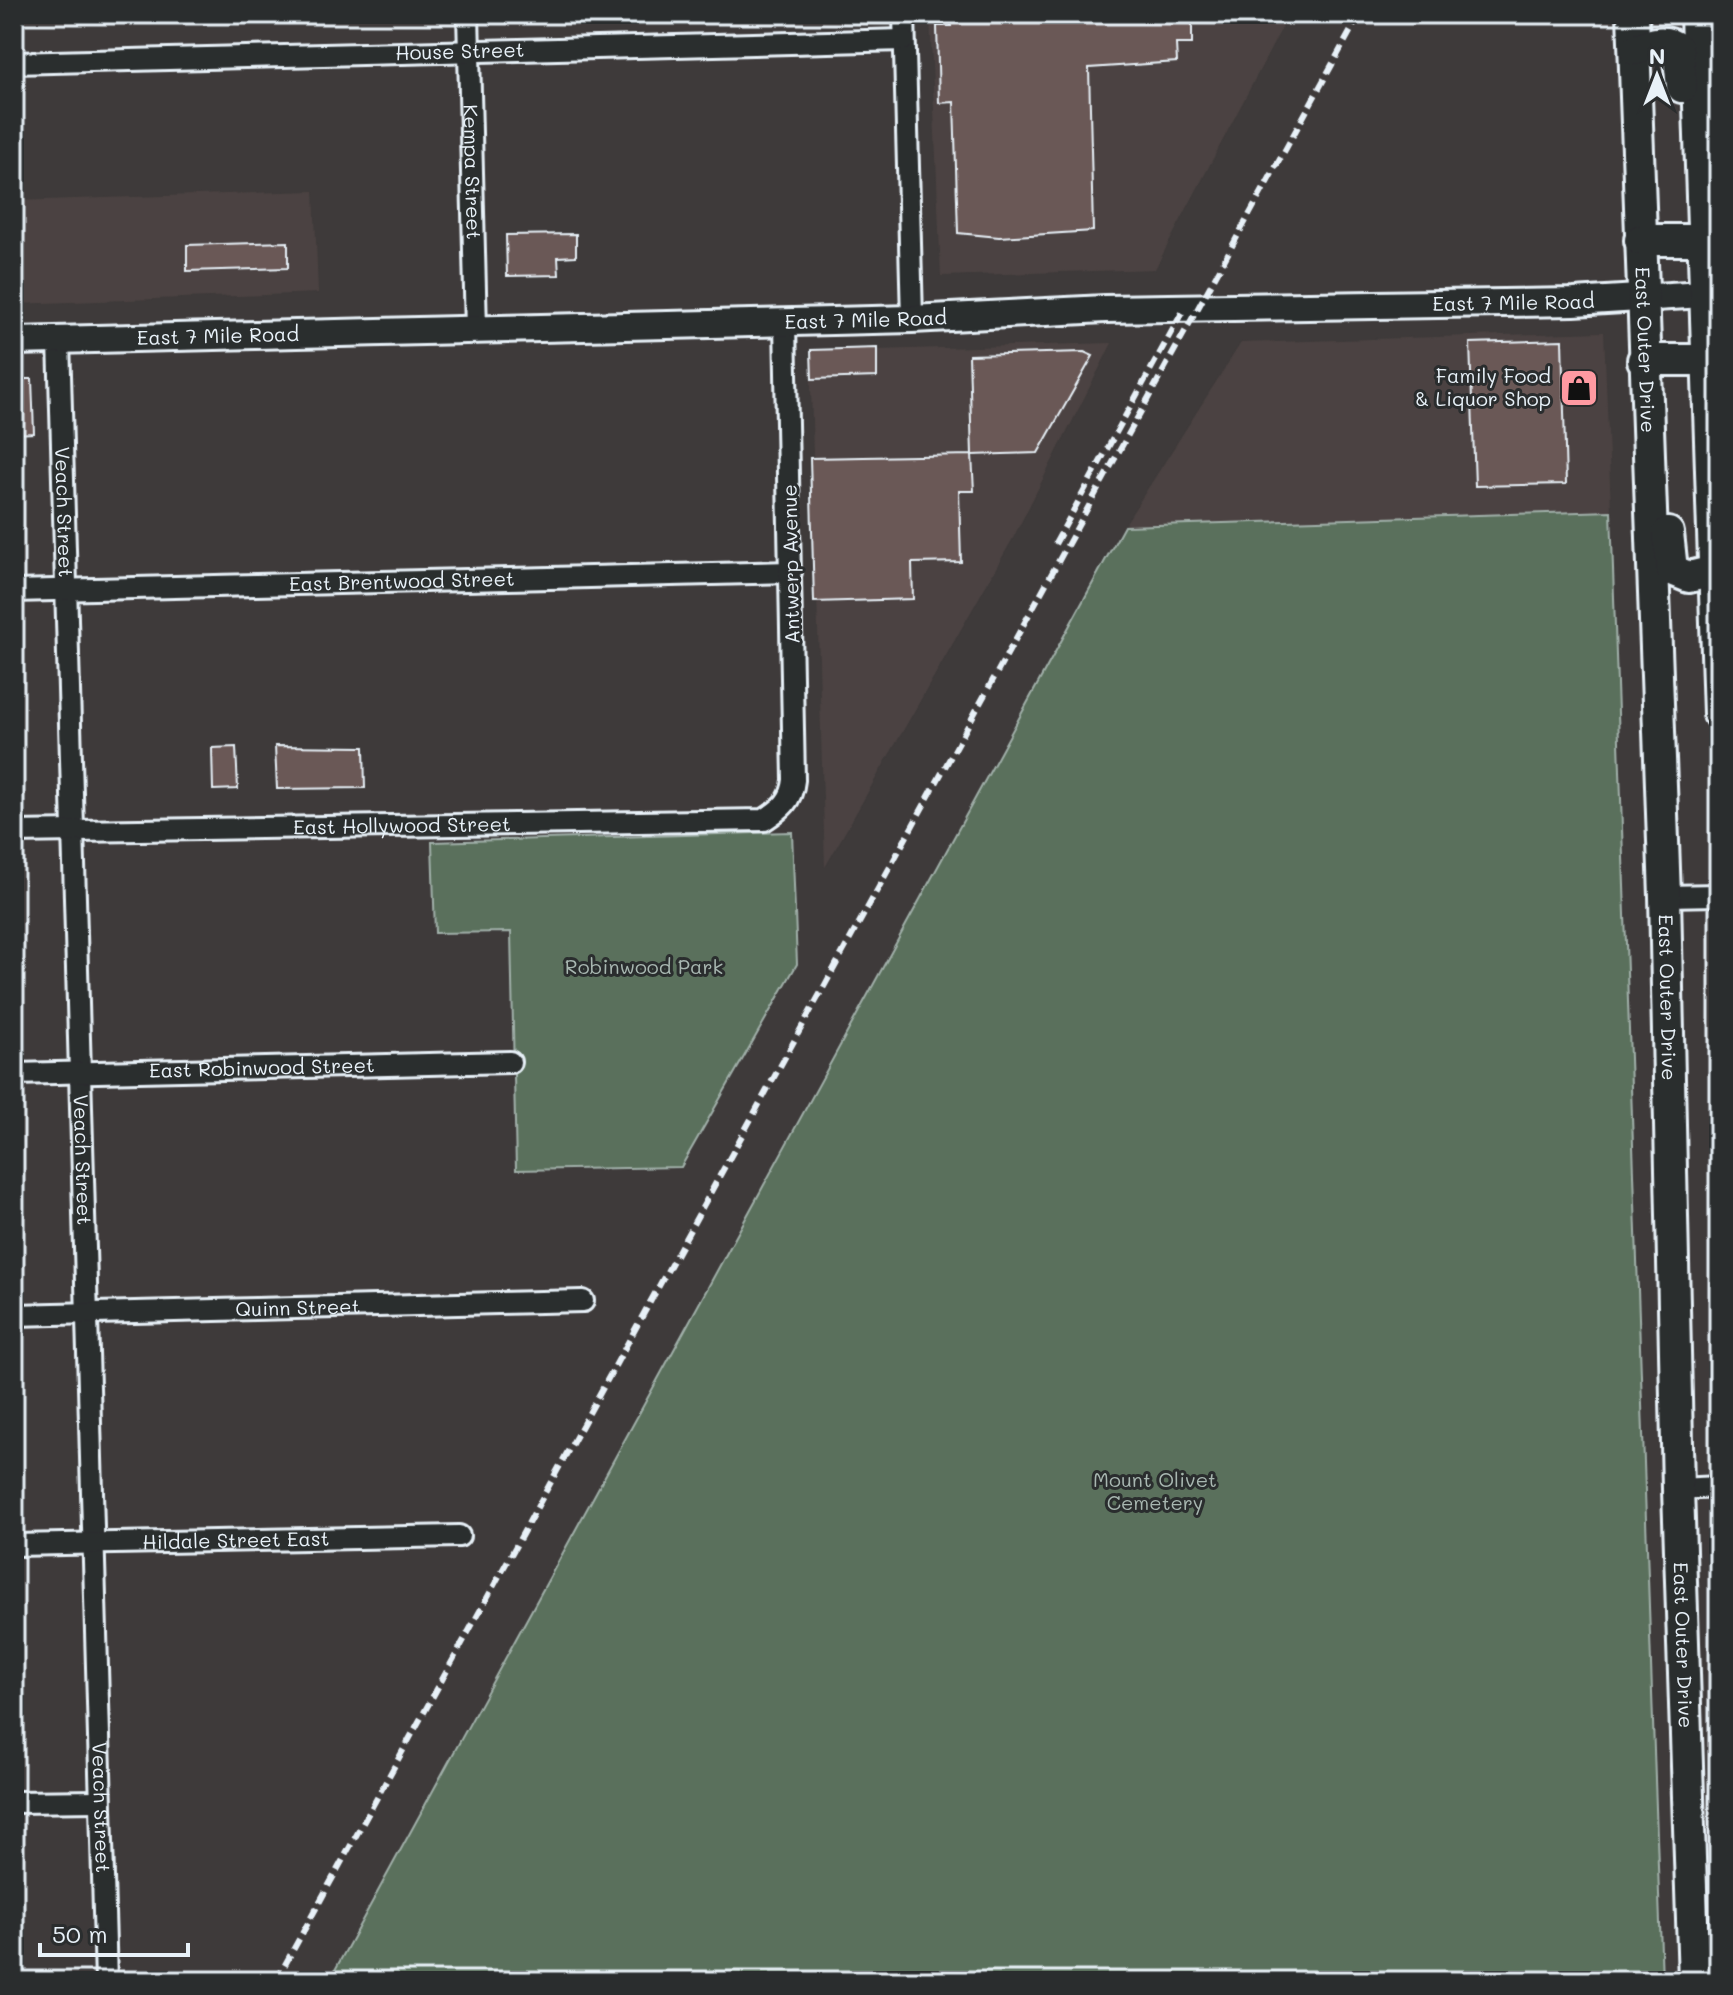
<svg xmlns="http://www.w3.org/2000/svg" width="1733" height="1995" viewBox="0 0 1733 1995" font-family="Mali,sans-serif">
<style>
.built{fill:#4c4342}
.green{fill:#5a705b;stroke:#a1b0aa;stroke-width:2}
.building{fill:#6b5856;stroke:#e8f1f8;stroke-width:2}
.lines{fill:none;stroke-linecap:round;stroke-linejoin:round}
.minor-casing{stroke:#e8f1f8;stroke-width:26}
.tertiary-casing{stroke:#e8f1f8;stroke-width:32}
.secondary-casing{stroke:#e8f1f8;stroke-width:36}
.minor{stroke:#2a2d2e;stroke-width:20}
.tertiary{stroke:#2a2d2e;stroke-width:26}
.secondary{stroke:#2a2d2e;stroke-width:30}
.rail{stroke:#e8f1f8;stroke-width:6;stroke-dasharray:12 6;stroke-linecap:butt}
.labels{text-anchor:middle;stroke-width:6;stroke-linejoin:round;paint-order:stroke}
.street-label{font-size:20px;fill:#e8f1f8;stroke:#2a2d2e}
.poi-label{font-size:20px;fill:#e8f1f8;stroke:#2a2d2e;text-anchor:end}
.park-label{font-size:20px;fill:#a8b7b1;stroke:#2a2d2e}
</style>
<rect width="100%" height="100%" fill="#3e3a3a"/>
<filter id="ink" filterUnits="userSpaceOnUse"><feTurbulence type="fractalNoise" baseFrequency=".0125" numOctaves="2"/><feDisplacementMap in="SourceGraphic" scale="16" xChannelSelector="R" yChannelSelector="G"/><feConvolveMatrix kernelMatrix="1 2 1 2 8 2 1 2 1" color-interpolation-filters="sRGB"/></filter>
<g filter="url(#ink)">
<path class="built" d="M 930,14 L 1289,14 L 1155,269 L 941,276 Z
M 314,191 L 318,293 L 14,304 L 14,201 Z
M 1604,332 L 1611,511 L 1124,526 L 1241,343 Z
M 1112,343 L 1013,538 L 825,867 L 810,352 Z"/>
<path class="green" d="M 1611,511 L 1662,1981 L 329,1981 L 1124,526 Z
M 792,832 L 797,964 L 681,1167 L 516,1170 L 511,932 L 435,933 L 432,842 Z"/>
<path class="building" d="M 951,14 L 1192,14 L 1192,44 L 1176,44 L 1177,62 L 1089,68 L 1093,231 L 999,237 L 958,233 L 954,102 L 939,103 L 937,26 L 951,26 Z
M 576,234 L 576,256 L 558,257 L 559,275 L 507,276 L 506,235 Z
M 288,242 L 288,268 L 187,271 L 187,245 Z
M 1562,340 L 1566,484 L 1475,486 L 1470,343 Z
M 877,348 L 877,377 L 812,379 L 811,350 Z
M 1084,352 L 1093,356 L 1038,453 L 972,455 L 969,355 Z
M 14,379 L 32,379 L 34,433 L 14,434 Z
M 972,455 L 974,491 L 959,491 L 961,562 L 912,563 L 913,599 L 814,602 L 810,458 Z
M 275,746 L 364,747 L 365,788 L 277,789 Z
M 236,747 L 238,789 L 213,790 L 212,748 Z"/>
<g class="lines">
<defs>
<g id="minor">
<path id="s1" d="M 468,14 L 476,330"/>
<path d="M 904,14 L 912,319"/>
<path id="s2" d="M 14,63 L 904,40"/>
<path id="s3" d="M 59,340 L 106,1981"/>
<path id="s4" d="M 14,591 L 791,572"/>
<path id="s5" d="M 14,832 L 764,820 C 781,809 792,801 794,780 L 785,322"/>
<path d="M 1665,896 L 1719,895"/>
<path id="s6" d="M 14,1074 L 510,1062"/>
<path id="s7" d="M 14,1315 L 583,1301"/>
<path d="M 1678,1489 L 1719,1487"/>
<path id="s8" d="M 14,1545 L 459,1536"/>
<path d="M 14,1802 L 100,1801"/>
</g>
<g id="tertiary">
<path id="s9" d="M 14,341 L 912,319 L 1105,309 L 1574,302 L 1719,293"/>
</g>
<g id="secondary">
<path id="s10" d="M 1633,14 L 1665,896 L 1678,1489 L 1694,1981"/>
<path d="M 1696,14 L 1719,714"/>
<path d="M 1635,50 C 1650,44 1664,37 1678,49 L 1682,87"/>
<path d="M 1640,240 L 1704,240"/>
<path d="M 1643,360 L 1707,360"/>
<path d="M 1668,533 L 1672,570 L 1689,577 L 1714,571"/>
</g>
</defs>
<use href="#minor" class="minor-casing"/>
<use href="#tertiary" class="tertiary-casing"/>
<use href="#secondary" class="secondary-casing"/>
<use href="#minor" class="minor"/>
<use href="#tertiary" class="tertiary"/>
<use href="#secondary" class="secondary"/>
<path class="rail" d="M 1055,544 L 1184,309
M 276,1981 L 1360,14"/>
</g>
</g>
<defs>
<symbol id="shop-square" viewBox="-11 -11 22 22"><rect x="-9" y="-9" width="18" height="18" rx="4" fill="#ff9aa2" stroke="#2a2d2e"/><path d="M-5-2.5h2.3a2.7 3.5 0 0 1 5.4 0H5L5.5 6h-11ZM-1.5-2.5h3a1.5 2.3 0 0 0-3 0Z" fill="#111"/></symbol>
</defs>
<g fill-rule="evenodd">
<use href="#shop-square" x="1557" y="366" width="44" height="44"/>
</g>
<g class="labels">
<g class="street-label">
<text dy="7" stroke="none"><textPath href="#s2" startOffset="446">House Street</textPath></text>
<text dy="7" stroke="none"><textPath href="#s1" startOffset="158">Kempa Street</textPath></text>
<text dy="7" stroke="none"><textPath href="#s9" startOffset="1500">East 7 Mile Road</textPath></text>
<text dy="7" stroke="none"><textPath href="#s9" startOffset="852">East 7 Mile Road</textPath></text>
<text dy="7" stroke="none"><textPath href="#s9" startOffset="204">East 7 Mile Road</textPath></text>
<text dy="7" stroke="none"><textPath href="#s10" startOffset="336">East Outer Drive</textPath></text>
<text dy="7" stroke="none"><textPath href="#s3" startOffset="172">Veach Street</textPath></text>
<text transform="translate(791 564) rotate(-91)" y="7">Antwerp Avenue</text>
<text dy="7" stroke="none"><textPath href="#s4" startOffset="388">East Brentwood Street</textPath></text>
<text dy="7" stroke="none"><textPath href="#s5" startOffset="388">East Hollywood Street</textPath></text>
<text dy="7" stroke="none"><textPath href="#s10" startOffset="984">East Outer Drive</textPath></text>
<text dy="7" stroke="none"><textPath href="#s6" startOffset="248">East Robinwood Street</textPath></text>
<text dy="7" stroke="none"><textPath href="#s3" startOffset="820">Veach Street</textPath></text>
<text dy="7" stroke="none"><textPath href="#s7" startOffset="284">Quinn Street</textPath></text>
<text dy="7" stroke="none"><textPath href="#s8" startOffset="222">Hildale Street East</textPath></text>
<text dy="7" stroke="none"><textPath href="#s10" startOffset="1632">East Outer Drive</textPath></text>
<text dy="7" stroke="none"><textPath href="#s3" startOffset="1468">Veach Street</textPath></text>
</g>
<g class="poi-label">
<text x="1551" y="383">Family Food<tspan x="1551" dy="23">&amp; Liquor Shop</tspan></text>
</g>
<g class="park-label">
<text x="644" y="974">Robinwood Park</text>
<text x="1155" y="1487">Mount Olivet<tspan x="1155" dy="23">Cemetery</tspan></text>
</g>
</g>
<rect width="1733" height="1995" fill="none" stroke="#2a2d2e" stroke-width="48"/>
<rect x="24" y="24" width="1685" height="1947" fill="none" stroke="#e8f1f8" stroke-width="3" filter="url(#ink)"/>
<g transform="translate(1657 76)" stroke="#2a2d2e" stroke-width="6" paint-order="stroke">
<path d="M0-6L14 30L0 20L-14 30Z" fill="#e8f1f8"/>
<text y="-12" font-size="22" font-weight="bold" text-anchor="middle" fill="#e8f1f8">N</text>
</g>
<path d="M40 1943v12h148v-12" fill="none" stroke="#e8f1f8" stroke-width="4"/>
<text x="52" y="1943" font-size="24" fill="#e8f1f8" stroke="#2a2d2e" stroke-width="6" paint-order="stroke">50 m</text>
</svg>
